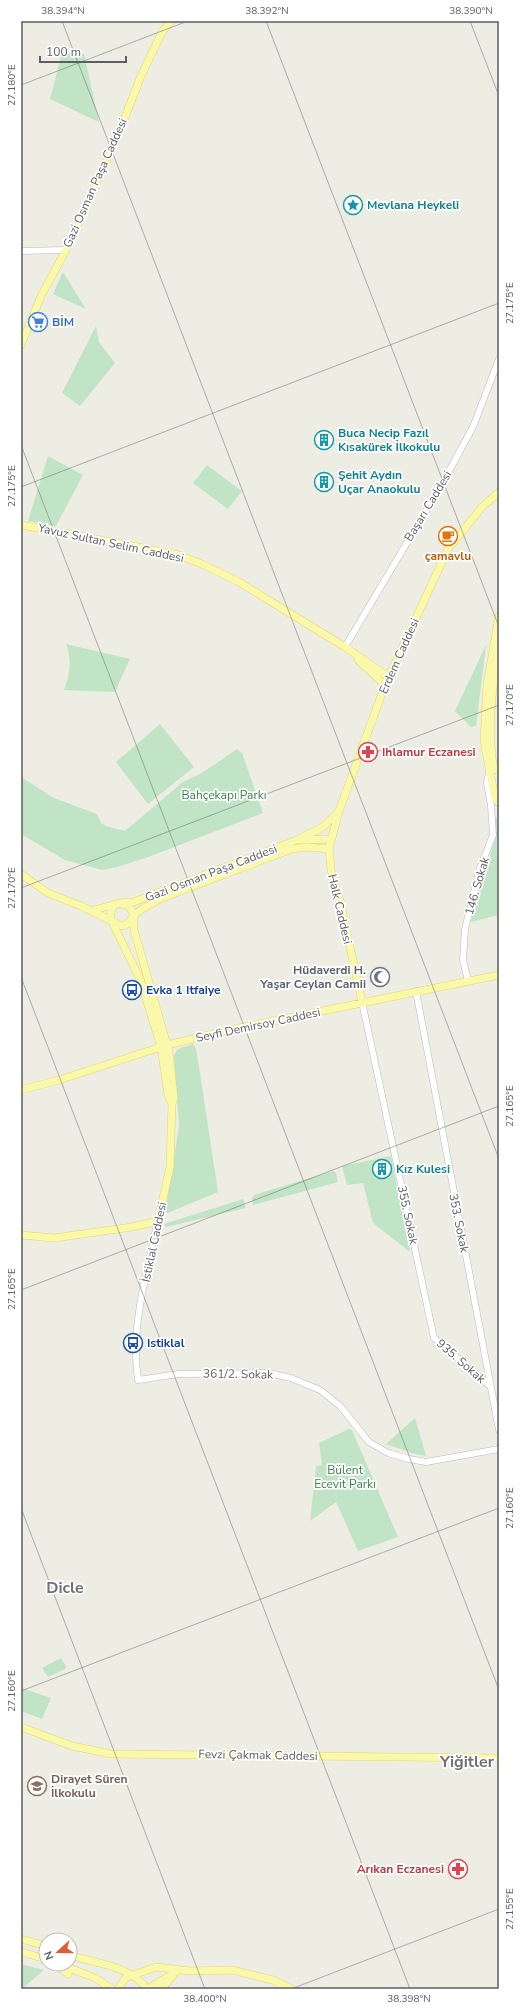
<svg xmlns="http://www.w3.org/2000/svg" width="520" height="2010" viewBox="0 0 520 2010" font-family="'Nunito Sans',sans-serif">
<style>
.green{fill:#c1e4c6}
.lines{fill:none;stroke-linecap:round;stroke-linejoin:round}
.minor-casing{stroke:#b9babf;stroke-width:7}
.major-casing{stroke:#e9d660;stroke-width:8}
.minor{stroke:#fff;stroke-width:6}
.major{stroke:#faf9ab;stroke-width:7}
.ticks{fill:none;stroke:#5c5e63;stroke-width:1;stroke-opacity:0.45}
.labels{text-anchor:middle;stroke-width:3.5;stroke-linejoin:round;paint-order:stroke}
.street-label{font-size:12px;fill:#5c5e63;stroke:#fff}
.culture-label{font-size:12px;font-weight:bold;fill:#0d838f;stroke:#fff;text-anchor:start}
.shop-label{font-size:12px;font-weight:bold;fill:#366cbe;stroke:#fff;text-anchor:start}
.food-label{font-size:12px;font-weight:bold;fill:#c56008;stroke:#fff}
.health-label{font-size:12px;font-weight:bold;fill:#be3a42;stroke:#fff;text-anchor:start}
.park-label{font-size:12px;fill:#3a8448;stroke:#fff}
.worship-label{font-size:12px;font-weight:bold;fill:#5b616d;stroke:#fff;text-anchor:end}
.transit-label{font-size:12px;font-weight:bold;fill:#164399;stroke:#fff;text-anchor:start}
.education-label{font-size:12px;font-weight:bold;fill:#785e54;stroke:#fff;text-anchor:start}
.district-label{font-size:16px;font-weight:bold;fill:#6d7075;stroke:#fff}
.neatline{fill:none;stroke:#5c5e63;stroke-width:1.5}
.ticks-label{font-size:10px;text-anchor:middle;fill:#5c5e63}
</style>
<rect width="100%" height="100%" fill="#edede3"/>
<path class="green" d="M 62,53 L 84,54 L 99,122 L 50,99 Z
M 63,272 L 86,309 L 53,294 Z
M 96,326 L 99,342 L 115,363 L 80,406 L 62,393 Z
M 48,456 L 83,475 L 56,526 L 28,521 Z
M 207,465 L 242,491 L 228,509 L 193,483 Z
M 66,644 L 130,659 L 115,692 L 64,690 C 70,673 72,661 66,644 Z
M 486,645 L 476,726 L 471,727 L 455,711 Z
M 160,724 L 194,767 L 148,804 L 116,762 Z
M 237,749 L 242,753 L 263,813 L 148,857 L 117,867 L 102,870 L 65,860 L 21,834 L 21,777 L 54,798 L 97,814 L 101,823 L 106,826 L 125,831 L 183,782 L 202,773 Z
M 494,816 L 497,818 C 498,830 496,841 497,853 C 499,873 499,894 499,915 L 471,922 L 475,899 L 496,837 Z
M 193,1044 L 196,1049 L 200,1073 L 218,1192 L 165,1214 L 179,1126 L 174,1056 C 176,1047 185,1047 193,1044 Z
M 391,1156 L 410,1252 L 373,1223 L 363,1183 L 347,1185 L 342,1166 Z
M 333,1171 L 336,1173 L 338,1182 L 253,1205 L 252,1199 L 254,1195 Z
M 243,1199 L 246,1208 L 166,1227 L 164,1224 Z
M 415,1418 L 426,1456 L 415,1454 L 386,1444 Z
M 349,1429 L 352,1430 L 398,1537 L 358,1551 L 336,1502 L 310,1521 L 316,1466 L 322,1465 L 319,1443 Z
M 61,1658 L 67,1668 L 48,1677 L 42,1668 Z
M 21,1688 L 51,1698 L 42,1719 L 21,1711 Z
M 21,1964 L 44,1970 L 22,1989 L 21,1989 Z"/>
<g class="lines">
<defs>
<path id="minor" d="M 21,251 L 66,250
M 345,647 L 443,482 L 473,427 L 499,359
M 468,981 L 463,960 L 465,929 L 480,868 L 493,835 L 491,806 L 487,783 L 489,772
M 416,991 L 499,1430
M 362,1002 L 434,1338 L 490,1386
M 158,1221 C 147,1272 130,1327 138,1380 L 179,1374 L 269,1373 L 291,1378 L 320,1390 L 340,1406 L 369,1442 L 388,1453 L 409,1459 L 426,1462 L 499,1449"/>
<path id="major" d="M 21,345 L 42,294 L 66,250 L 118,135 L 141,76 L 162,32 L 171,21
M 21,525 L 154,550 L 179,555 L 204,565 L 239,582 L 283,609 L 345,647 L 390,678
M 358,660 L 385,685
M 494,770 C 486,727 493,685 499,643
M 498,802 L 495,798 L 484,742 L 487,685 L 499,616
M 299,839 L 323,827 L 338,812
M 21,874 L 48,893 L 81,906 L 122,926 C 129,925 129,921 134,916 C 140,908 153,903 162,898 L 292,849 L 307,847 L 329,849
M 91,911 L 119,903 L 134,902 L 297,840 L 332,839
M 362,1002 L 340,901 L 331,870 L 329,849 L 339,811 L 385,685 L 448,549 L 482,507 L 499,492
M 21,1090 L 59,1080 L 167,1045 L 234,1029 L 499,975
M 21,1235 L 54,1238 L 132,1227 L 158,1221 L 170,1167 L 172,1104 L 174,1098 L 169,1052 L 134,930 L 133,913 L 129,906 L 119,903 L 112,907 L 110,918 L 140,979 L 161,1047 L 168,1095 L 172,1104
M 21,1727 L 72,1746 L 111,1754 L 499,1758
M 21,1939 L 46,1946
M 21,1952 L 46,1959
M 70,1955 C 96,1964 130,1965 147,1989
M 59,1964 L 95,1978 L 112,1989
M 57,1965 L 68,1974
M 119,1989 L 125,1978 L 156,1967 L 190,1971 L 232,1970 L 273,1980 L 292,1989
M 148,1989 L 179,1970
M 161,1989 L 173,1976"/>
</defs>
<use href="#minor" class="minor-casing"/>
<use href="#major" class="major-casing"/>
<use href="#minor" class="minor"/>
<use href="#major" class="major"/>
</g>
<path class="ticks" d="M 62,21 L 499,1159M 266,21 L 499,627M 470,21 L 499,96M 21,85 L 188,21M 21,445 L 499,1690M 21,487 L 499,303M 21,888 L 499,705M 21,977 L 410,1989M 21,1290 L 499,1106M 21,1508 L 205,1989M 21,1691 L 499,1508M 291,1989 L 499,1909"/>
<defs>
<symbol id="sight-ring" viewBox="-11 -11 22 22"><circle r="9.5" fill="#fff" stroke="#0f9aa8" stroke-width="1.5"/><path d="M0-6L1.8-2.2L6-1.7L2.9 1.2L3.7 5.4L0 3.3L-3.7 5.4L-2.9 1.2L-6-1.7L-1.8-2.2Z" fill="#0f9aa8"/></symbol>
<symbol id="supermarket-ring" viewBox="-11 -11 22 22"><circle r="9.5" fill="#fff" stroke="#3f7fe0" stroke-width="1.5"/><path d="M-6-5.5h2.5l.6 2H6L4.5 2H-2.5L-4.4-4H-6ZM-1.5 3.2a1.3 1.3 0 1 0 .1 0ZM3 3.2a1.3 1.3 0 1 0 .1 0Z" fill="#3f7fe0"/></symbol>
<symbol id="building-ring" viewBox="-11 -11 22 22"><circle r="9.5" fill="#fff" stroke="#0f9aa8" stroke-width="1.5"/><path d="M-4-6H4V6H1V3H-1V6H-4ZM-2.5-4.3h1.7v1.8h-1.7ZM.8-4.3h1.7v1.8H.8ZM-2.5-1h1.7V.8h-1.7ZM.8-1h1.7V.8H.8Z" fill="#0f9aa8"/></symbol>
<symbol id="cafe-ring" viewBox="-11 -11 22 22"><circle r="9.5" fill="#fff" stroke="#e8710a" stroke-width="1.5"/><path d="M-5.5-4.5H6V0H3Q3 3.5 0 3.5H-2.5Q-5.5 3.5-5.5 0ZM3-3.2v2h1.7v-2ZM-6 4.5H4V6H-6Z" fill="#e8710a"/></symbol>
<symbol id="pharmacy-ring" viewBox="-11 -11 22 22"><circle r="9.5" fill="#fff" stroke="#e0444e" stroke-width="1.5"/><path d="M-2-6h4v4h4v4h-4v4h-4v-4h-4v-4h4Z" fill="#e0444e"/></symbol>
<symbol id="mosque-ring" viewBox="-11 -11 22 22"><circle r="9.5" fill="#fff" stroke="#6b7280" stroke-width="1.5"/><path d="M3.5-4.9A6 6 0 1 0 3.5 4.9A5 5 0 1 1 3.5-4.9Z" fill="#6b7280"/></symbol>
<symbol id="bus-ring" viewBox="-11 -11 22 22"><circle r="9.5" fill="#fff" stroke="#1a4fb4" stroke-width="1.5"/><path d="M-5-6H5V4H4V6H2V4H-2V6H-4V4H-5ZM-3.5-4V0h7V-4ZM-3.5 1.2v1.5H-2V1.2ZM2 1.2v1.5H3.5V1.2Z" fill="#1a4fb4"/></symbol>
<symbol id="school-ring" viewBox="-11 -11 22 22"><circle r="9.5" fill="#fff" stroke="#8d6e63" stroke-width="1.5"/><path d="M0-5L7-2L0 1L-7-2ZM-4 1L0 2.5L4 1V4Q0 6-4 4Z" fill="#8d6e63"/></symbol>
</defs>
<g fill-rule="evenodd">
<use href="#sight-ring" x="342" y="194" width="22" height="22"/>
<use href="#supermarket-ring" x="27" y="311" width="22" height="22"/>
<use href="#building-ring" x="313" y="429" width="22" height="22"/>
<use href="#building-ring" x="313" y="471" width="22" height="22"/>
<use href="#cafe-ring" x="437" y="525" width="22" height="22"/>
<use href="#pharmacy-ring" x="357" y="741" width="22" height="22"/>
<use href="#mosque-ring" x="369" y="966" width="22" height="22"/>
<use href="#bus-ring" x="121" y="979" width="22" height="22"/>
<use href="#building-ring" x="371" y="1158" width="22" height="22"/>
<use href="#bus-ring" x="122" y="1332" width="22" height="22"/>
<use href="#school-ring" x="26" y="1775" width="22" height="22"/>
<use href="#pharmacy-ring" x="447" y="1858" width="22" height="22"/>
</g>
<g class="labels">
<g class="street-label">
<text transform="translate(95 183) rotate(-66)" y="4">Gazi Osman Paşa Caddesi</text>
<text transform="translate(428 506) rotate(-59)" y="4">Başarı Caddesi</text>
<text transform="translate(111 543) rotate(12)" y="4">Yavuz Sultan Selim Caddesi</text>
<text transform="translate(399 656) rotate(-66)" y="4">Erdem Caddesi</text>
<text transform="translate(211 873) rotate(-21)" y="4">Gazi Osman Paşa Caddesi</text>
<text transform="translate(477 886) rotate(-74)" y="4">146. Sokak</text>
<text transform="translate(340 909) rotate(77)" y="4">Halk Caddesi</text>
<text transform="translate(258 1025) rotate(-12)" y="4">Seyfi Demirsoy Caddesi</text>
<text transform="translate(408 1215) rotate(78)" y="4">355. Sokak</text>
<text transform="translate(459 1223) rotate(79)" y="4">353. Sokak</text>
<text transform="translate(154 1242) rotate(-78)" y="4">İstiklal Caddesi</text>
<text transform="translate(461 1361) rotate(41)" y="4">935. Sokak</text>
<text transform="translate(238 1374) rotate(1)" y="4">361/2. Sokak</text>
<text transform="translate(258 1755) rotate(1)" y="4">Fevzi Çakmak Caddesi</text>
</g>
<g class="culture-label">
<text x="367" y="209">Mevlana Heykeli</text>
<text x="338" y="437">Buca Necip Fazıl<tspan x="338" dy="14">Kısakürek İlkokulu</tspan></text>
<text x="338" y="479">Şehit Aydın<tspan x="338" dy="14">Uçar Anaokulu</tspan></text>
<text x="396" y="1173">Kız Kulesi</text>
</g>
<g class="shop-label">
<text x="52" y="326">BİM</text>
</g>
<g class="food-label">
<text x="448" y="560">çamavlu</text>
</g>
<g class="health-label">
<text x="382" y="756">Ihlamur Eczanesi</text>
<text x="444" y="1873" text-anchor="end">Arıkan Eczanesi</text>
</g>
<g class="park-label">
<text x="224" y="799">Bahçekapı Parkı</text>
<text x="345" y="1474">Bülent<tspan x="345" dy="14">Ecevit Parkı</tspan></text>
</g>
<g class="worship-label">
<text x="366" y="974">Hüdaverdi H.<tspan x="366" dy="14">Yaşar Ceylan Camii</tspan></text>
</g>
<g class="transit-label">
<text x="146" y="994">Evka 1 Itfaiye</text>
<text x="147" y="1347">Istiklal</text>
</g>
<g class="education-label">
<text x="51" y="1783">Dirayet Süren<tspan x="51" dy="14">İlkokulu</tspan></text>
</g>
<g class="district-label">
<text x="65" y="1593">Dicle</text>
<text x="467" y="1767">Yiğitler</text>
</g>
</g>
<rect width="520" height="2010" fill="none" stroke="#ffffff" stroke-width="44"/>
<g transform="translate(58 1952) rotate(249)"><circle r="19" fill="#ffffff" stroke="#bebfc1"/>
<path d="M0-3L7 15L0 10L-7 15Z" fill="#df5c37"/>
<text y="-6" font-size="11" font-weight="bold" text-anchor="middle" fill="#5c5e63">N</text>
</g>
<path d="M40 56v6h86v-6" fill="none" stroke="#5c5e63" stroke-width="2"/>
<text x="46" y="56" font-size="12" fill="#5c5e63" stroke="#ffffff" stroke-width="3" paint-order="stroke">100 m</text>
<rect x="22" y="22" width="476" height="1966" class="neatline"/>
<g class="ticks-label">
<text x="63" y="14">38.394°N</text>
<text x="267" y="14">38.392°N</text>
<text x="471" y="14">38.390°N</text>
<text transform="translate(11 85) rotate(-90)" y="4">27.180°E</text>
<text transform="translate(509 303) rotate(-90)" y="4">27.175°E</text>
<text transform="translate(11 486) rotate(-90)" y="4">27.175°E</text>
<text transform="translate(509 705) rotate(-90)" y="4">27.170°E</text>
<text transform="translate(11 888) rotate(-90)" y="4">27.170°E</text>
<text transform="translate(509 1106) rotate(-90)" y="4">27.165°E</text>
<text transform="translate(11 1289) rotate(-90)" y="4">27.165°E</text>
<text transform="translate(509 1508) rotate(-90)" y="4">27.160°E</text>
<text transform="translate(11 1691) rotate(-90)" y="4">27.160°E</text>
<text transform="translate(509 1909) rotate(-90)" y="4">27.155°E</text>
<text x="205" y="2002">38.400°N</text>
<text x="409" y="2002">38.398°N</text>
</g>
</svg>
